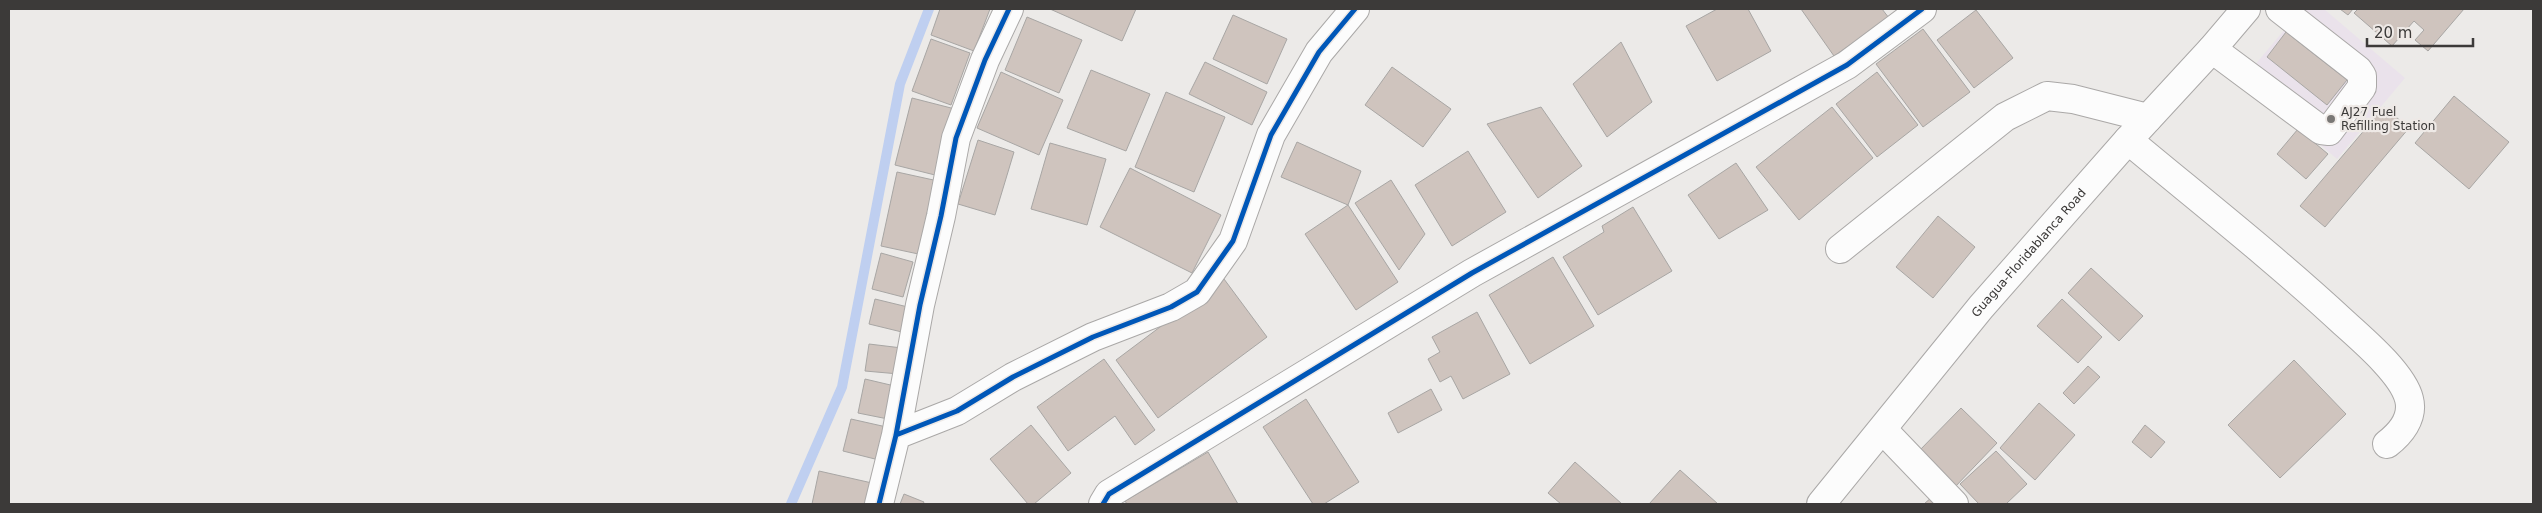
<svg xmlns="http://www.w3.org/2000/svg" width="2542" height="513" viewBox="0 0 2542 513" font-family="'DejaVu Sans',sans-serif">
<style>
.commercial{fill:#eae2eb}
.lines{fill:none;stroke-linecap:round;stroke-linejoin:round}
.stream{stroke:#bfcff0;stroke-width:10}
.building{fill:#cfc4be;stroke:#a8a6a4}
.minor-casing{stroke:#aaa8a7;stroke-width:30}
.major-casing{stroke:#aaa8a7;stroke-width:30}
.minor{stroke:#fcfcfc;stroke-width:28}
.major{stroke:#fcfcfc;stroke-width:28}
.cycleway-casing{stroke:#eee9e6;stroke-width:8}
.cycleway{stroke:#0057b8;stroke-width:5}
.poi-dot{fill:#7a7876;stroke:#eee9e6;stroke-width:2}
.labels{text-anchor:middle;stroke-width:4.5;stroke-linejoin:round;paint-order:stroke}
.poi-label{font-size:12px;fill:#3c3a39;stroke:#eee9e6;text-anchor:start}
.street-label{font-size:12px;fill:#3c3a39;stroke:#eee9e6}
</style>
<rect width="100%" height="100%" fill="#eceae8"/>
<path class="commercial" d="M 2302,9 L 2324,9 L 2405,78 L 2337,159 L 2243,79 Z"/>
<g class="lines">
<path class="stream" d="M 791,504 L 842,387 L 900,84 L 929,9"/>
</g>
<path class="building" d="M 940,9 L 990,9 L 974,51 L 931,35 Z
M 1050,9 L 1136,9 L 1122,41 Z
M 1717,9 L 1748,9 L 1771,51 L 1717,81 L 1686,26 Z
M 1801,9 L 1882,9 L 1889,18 L 1834,56 Z
M 2340,9 L 2353,9 L 2348,15 Z
M 2358,9 L 2464,9 L 2428,51 L 2415,40 L 2424,30 L 2414,21 L 2392,46 L 2354,13 Z
M 1976,10 L 2013,58 L 1974,88 L 1937,40 Z
M 1233,15 L 1287,39 L 1267,84 L 1213,59 Z
M 1027,17 L 1082,40 L 1059,93 L 1005,70 Z
M 1923,29 L 1970,92 L 1923,127 L 1876,64 Z
M 2286,32 L 2347,80 L 2327,105 L 2267,57 Z
M 931,39 L 970,53 L 951,105 L 912,91 Z
M 1621,42 L 1652,102 L 1607,137 L 1573,84 Z
M 1205,62 L 1267,92 L 1252,125 L 1189,94 Z
M 1392,67 L 1451,109 L 1423,147 L 1365,105 Z
M 1091,70 L 1150,94 L 1126,151 L 1067,128 Z
M 1001,72 L 1063,100 L 1039,155 L 977,128 Z
M 1877,72 L 1918,125 L 1877,157 L 1836,104 Z
M 1166,92 L 1225,117 L 1194,192 L 1135,167 Z
M 2454,96 L 2509,142 L 2469,189 L 2415,143 Z
M 912,98 L 955,109 L 939,176 L 895,165 Z
M 1541,107 L 1582,166 L 1538,198 L 1487,124 Z
M 1832,107 L 1873,158 L 1799,220 L 1756,167 Z
M 2384,107 L 2409,128 L 2325,227 L 2300,206 Z
M 2298,129 L 2328,154 L 2306,179 L 2277,154 Z
M 978,140 L 1014,152 L 995,215 L 958,204 Z
M 1297,142 L 1361,171 L 1348,205 L 1281,177 Z
M 1050,143 L 1106,159 L 1087,225 L 1031,209 Z
M 1468,151 L 1506,212 L 1452,246 L 1415,185 Z
M 1736,163 L 1768,210 L 1719,239 L 1688,195 Z
M 1130,168 L 1221,215 L 1192,273 L 1100,227 Z
M 897,172 L 938,181 L 923,255 L 881,246 Z
M 1391,180 L 1425,234 L 1399,270 L 1355,203 Z
M 1348,205 L 1398,282 L 1356,310 L 1305,234 Z
M 1633,207 L 1672,271 L 1598,315 L 1563,257 L 1604,232 L 1602,226 Z
M 1938,216 L 1975,247 L 1933,298 L 1896,267 Z
M 881,253 L 913,262 L 903,297 L 872,289 Z
M 1553,257 L 1594,326 L 1530,364 L 1489,295 Z
M 2091,268 L 2143,316 L 2119,341 L 2068,293 Z
M 1224,279 L 1267,337 L 1158,418 L 1116,360 Z
M 875,299 L 912,308 L 906,333 L 869,324 Z
M 2062,299 L 2102,337 L 2078,363 L 2037,326 Z
M 1477,312 L 1510,374 L 1463,399 L 1451,376 L 1440,382 L 1428,359 L 1440,352 L 1432,337 Z
M 869,344 L 902,348 L 899,374 L 865,371 Z
M 1104,359 L 1155,430 L 1135,445 L 1115,416 L 1068,451 L 1037,407 Z
M 2294,360 L 2346,414 L 2280,478 L 2228,425 Z
M 2088,366 L 2100,377 L 2074,404 L 2063,393 Z
M 865,379 L 899,387 L 893,420 L 858,413 Z
M 1431,389 L 1442,410 L 1398,433 L 1388,413 Z
M 1306,399 L 1359,482 L 1324,504 L 1313,504 L 1263,427 Z
M 2039,403 L 2075,435 L 2035,480 L 2000,448 Z
M 1961,408 L 1997,443 L 1954,488 L 1918,452 Z
M 851,419 L 891,428 L 883,461 L 843,451 Z
M 1031,425 L 1071,473 L 1034,504 L 1028,504 L 990,459 Z
M 2145,425 L 2165,442 L 2151,458 L 2132,442 Z
M 1996,451 L 2027,484 L 2006,504 L 1979,504 L 1960,484 Z
M 1208,452 L 1238,504 L 1127,504 L 1125,501 Z
M 1575,462 L 1622,504 L 1561,504 L 1548,493 Z
M 1680,470 L 1718,504 L 1649,504 Z
M 819,471 L 872,483 L 867,504 L 812,504 Z
M 904,494 L 924,502 L 923,504 L 900,504 Z
M 1932,497 L 1939,504 L 1924,504 Z"/>
<g class="lines">
<defs>
<path id="minor" d="M 2212,49 L 2321,130 L 2329,131 L 2362,87 L 2362,76 L 2358,70 L 2280,9
M 2128,140 C 2200,200 2274,258 2343,322 C 2363,340 2403,374 2409,399 C 2414,418 2400,434 2387,444
M 1840,249 L 2005,117 L 2047,96 L 2073,99 L 2148,118
M 1883,430 L 1954,504
M 896,435 L 957,411 L 1013,377 L 1093,337 L 1171,307 L 1197,292 L 1233,241 L 1271,135 L 1319,52 L 1355,9
M 879,504 L 896,435 L 920,305 L 941,216 L 956,138 L 985,60 L 1009,9
M 1103,504 L 1109,494 L 1472,273 L 1847,65 L 1922,9"/>
<g id="major">
<path id="s1" d="M 1821,504 L 1981,307 L 2128,140 L 2212,49 L 2246,9"/>
</g>
</defs>
<use href="#minor" class="minor-casing"/>
<use href="#major" class="major-casing"/>
<use href="#minor" class="minor"/>
<use href="#major" class="major"/>
<defs>
<path id="cycleway" d="M 896,435 L 957,411 L 1013,377 L 1093,337 L 1171,307 L 1197,292 L 1233,241 L 1271,135 L 1319,52 L 1355,9
M 879,504 L 896,435 L 920,305 L 941,216 L 956,138 L 985,60 L 1009,9
M 1103,504 L 1109,494 L 1472,273 L 1847,65 L 1922,9"/>
</defs>
<use href="#cycleway" class="cycleway-casing"/>
<use href="#cycleway" class="cycleway"/>
</g>
<circle class="poi-dot" cx="2331" cy="119" r="5"/>
<g class="labels">
<g class="poi-label">
<text x="2341" y="116">AJ27 Fuel<tspan x="2341" dy="14">Refilling Station</tspan></text>
</g>
<g class="street-label">
<text dy="4" stroke="none"><textPath href="#s1" startOffset="326">Guagua-Floridablanca Road</textPath></text>
</g>
</g>
<rect width="2542" height="513" fill="none" stroke="#3c3a39" stroke-width="20"/>
<path d="M2367 38v8h106v-8" fill="none" stroke="#3c3a39" stroke-width="2.5"/>
<text x="2374" y="38" font-size="15" fill="#3c3a39" stroke="#eee9e6" stroke-width="4" paint-order="stroke">20 m</text>
</svg>
